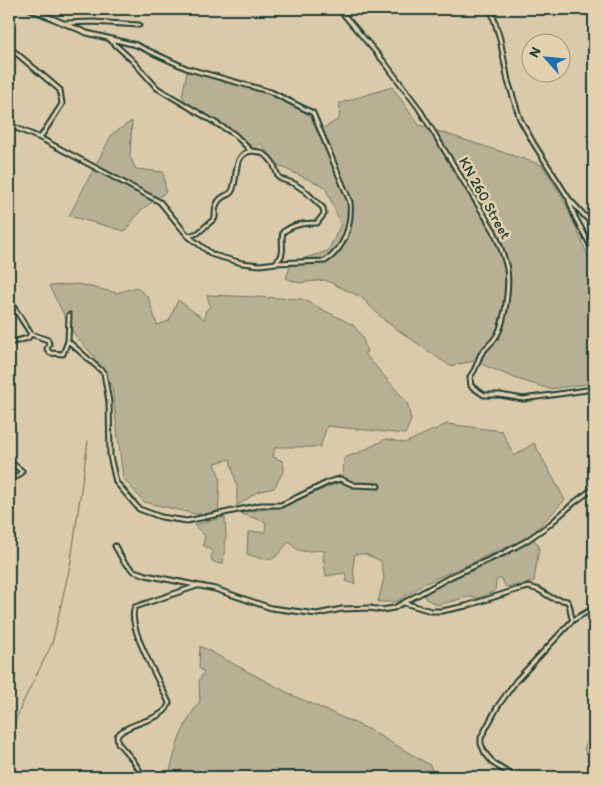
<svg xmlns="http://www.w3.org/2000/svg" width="603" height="786" viewBox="0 0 603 786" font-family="Itim,sans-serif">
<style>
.green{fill:#b8b094;stroke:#6c7664}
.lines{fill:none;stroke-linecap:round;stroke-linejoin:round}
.stream{stroke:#5f6d5c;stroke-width:1}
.street-casing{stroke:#1f3d34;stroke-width:7}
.street{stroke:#e3d0ae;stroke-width:3}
.labels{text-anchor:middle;stroke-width:5;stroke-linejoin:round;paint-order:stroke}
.street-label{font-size:15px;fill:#1f3d34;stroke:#e3d0ae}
</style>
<rect width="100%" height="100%" fill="#dbcaa9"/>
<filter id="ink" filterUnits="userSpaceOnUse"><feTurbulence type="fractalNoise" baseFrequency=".02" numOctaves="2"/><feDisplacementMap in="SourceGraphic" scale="10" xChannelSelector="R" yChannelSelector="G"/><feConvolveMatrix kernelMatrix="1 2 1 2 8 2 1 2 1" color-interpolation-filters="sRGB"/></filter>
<g filter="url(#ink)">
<path class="green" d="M 187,72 L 265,92 L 310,114 L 317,132 L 339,119 L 340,103 L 392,87 L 419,125 L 542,165 L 565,202 L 594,270 L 594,383 L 550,389 L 517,379 L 474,361 L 450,366 L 385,321 L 361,297 L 325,280 L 299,283 L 286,278 L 292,262 L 328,251 L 341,224 L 325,187 L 279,166 L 260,143 L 254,152 L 241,137 L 186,102 L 182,96 Z
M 132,121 L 130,157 L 136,169 L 163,172 L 166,192 L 141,210 L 125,231 L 69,216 L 112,134 Z
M 78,284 L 117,293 L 136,287 L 148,297 L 157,325 L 169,321 L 178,300 L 205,320 L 205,312 L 210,306 L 207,295 L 302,299 L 353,325 L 362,336 L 367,352 L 364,353 L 407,402 L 411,420 L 405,434 L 327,426 L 320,447 L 275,447 L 273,457 L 283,461 L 284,470 L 274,488 L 257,492 L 237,506 L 237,486 L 230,459 L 215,463 L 220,479 L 218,515 L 195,514 L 144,502 L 123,478 L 112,387 L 97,360 L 74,334 L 49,286 Z
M 447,424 L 502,431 L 514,456 L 534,443 L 565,500 L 529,537 L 426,583 L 396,602 L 378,602 L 384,578 L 381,561 L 365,554 L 355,554 L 353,566 L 355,584 L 346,581 L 347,578 L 345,573 L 326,576 L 323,556 L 325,551 C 308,548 301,558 289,541 C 272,563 273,563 247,554 L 248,532 L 265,532 L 266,522 L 239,513 L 281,507 L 340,482 L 342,485 L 344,458 L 360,452 L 386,439 L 405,443 Z
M 225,517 L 226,538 L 224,542 L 226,549 L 224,553 L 223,564 L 219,564 L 212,561 L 211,555 L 214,552 L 203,545 L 205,536 L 194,525 Z
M 534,539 L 539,547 L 534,581 L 523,585 L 506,587 L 501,578 L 496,581 L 495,591 L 479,598 L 468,597 L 438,605 L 426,599 L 423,593 Z
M 200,646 L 292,695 L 368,729 L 430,765 L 434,777 L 168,777 L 179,739 L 190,716 L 200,701 L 199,681 L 204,672 L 199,668 Z
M 594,707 L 594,767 L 584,749 L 590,734 L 589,713 Z"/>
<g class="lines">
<path class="stream" d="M 9,736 L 23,702 L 52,644 L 71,561 L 88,441"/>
<defs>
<path id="street" d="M 339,9 L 385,63 L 418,107 L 494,231 C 508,265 511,273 505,310 C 503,318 502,327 497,335 C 493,343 484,348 480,356 C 476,365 477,368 470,377 L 471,386 L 484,395 L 500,395 L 523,399 L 594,389
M 491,9 L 500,39 L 508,81 L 520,119 L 534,144 L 569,199 L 594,226
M 65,23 L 93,22 L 139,25
M 109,39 L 132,60 L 157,88 L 234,134 L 251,151 L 260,152 L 268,157 L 273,163 L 278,176 L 281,179 L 295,184 L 305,191 L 323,208 L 324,214 L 317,223 C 304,223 294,224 283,232 C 280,244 287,254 276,262
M 9,47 L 60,90 L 62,104 L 40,138
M 9,125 L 40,138 L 160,202 L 188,236 L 213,255 L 242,263 L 260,265 L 276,263 L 325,261 C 345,249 352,224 350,202 L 313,113 L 271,92 L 186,68 L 136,45 L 87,33 L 30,9
M 569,200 L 575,217 L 594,252
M 188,236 L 198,233 L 215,218 C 215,210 215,202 223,197 C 226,195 230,195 232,191 C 239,178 231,155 251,151
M 9,300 L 31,334 L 28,338 L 9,343
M 69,315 L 68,341 L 104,373 L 109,402 L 110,456 L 116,482 L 139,509 L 161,517 L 187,521 L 261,505 L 281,505 L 329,482 L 340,479 L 354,485 L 378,486
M 31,334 L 48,340 L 49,344 L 47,349 L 50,353 L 63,354 L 68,341
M 9,461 L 22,471 L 18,476 L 9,478
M 115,546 L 124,562 L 134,571 L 146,575 L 215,589 L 271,608 L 317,614 L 342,609 L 370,608 L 382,610 L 394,608 L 452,576 L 504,553 L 526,541 L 549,525 L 575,502 L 594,488
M 404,603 L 431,611 L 442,611 L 466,606 L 516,590 L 529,587 L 539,590 L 552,598 L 567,601 C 572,606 569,614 573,620
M 144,777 L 132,759 L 118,743 L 117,736 C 128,721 166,721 169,703 C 161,683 125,625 135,607 L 197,586
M 515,777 L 494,764 L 485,753 L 481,744 L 481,738 L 484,732 L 498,706 L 516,681 L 573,620 L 594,608"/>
</defs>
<use href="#street" class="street-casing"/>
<use href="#street" class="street"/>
</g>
</g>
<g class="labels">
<g class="street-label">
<text transform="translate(485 198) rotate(61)" y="5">KN 260 Street</text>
</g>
</g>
<rect width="603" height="786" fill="none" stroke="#e3d0ae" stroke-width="30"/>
<rect x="15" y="15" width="573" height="756" fill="none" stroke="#1f3d34" stroke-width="2" filter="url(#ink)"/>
<g transform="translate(546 58) rotate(297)"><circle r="24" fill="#e3d0ae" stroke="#95957d"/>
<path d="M0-4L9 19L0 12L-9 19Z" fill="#1f6fb2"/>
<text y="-8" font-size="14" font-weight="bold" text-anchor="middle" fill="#1f3d34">N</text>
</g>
</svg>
